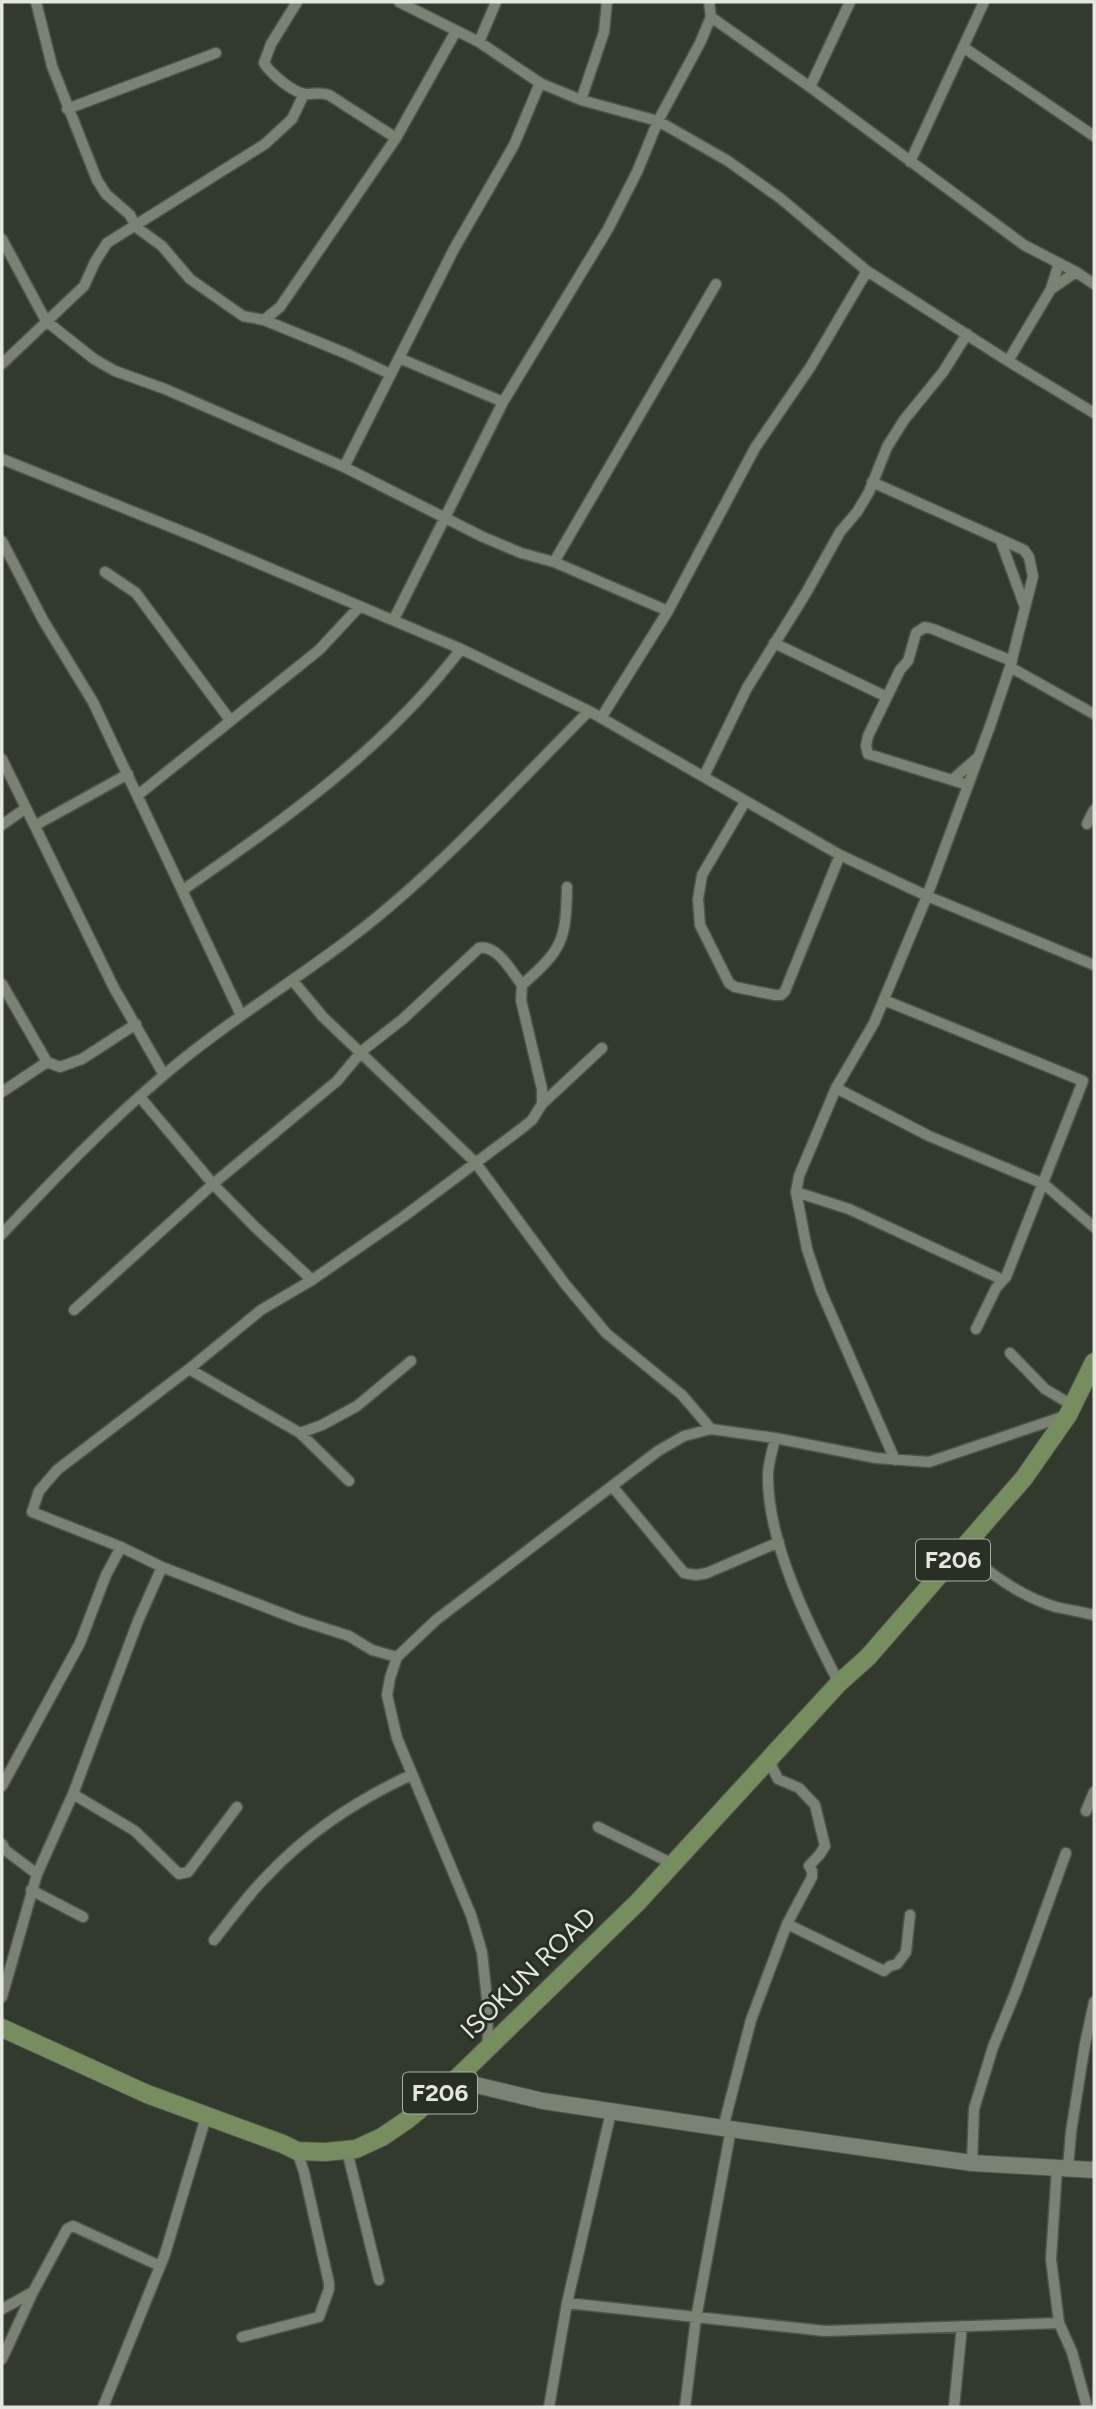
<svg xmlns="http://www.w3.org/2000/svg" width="1096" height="2409" viewBox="0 0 1096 2409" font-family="Figtree,sans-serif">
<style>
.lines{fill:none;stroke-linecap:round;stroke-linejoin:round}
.street-casing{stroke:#4e544a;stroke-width:13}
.secondary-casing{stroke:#4e544a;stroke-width:18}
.primary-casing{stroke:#4e544a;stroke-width:20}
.street{stroke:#7a8274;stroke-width:10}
.secondary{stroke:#7a8274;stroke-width:16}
.primary{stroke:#758d5f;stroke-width:18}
.labels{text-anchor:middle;stroke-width:6;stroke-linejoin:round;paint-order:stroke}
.shield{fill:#282f23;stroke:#abb0a7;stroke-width:2}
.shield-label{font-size:24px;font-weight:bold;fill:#e3e7df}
.street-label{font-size:26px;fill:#e3e7df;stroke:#282f23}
</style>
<rect width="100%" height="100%" fill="#32392d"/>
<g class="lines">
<defs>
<path id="street" d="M 36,2 L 52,66 L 97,180 L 106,194 L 130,215 L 136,227 L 162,246 L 190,279 L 243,316 L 264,320 L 345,353 L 390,374
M 297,2 L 271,44 L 264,63 C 271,74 293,93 306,94 C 315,94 321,92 329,95 L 396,138
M 399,2 L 479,42 L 540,83 L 581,100 L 658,121 L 728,161 L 780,198 L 867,271 L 1008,361 L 1094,413
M 711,17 L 810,87 L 1024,245 L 1076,272 L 1094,284
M 479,42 L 496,2
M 963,47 L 1094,136
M 810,87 L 850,2
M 581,100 L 604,32 L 607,2
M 67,109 L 216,53
M 910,162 L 984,2
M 2,239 L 46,321 L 94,359 L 115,371 L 165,389 L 344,467 L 483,537 L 521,553 L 554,562 L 668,611
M 1051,289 L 1076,272
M 264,320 L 280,307 L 396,138 L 456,31
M 399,358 L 503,402
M 1008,361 L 1051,289 L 1059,263
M 2,364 L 84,286 L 95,262 L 107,243 L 265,144 L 292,119 L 304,94
M 2,459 L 196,537 L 461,649 L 589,711 L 840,855 L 927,896 L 1094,965
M 344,467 L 454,249 L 514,145 L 540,83
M 872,482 L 1024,550 L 1029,557 L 1033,576 L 1010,667 L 990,726 L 927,896 L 874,1023 L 836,1088 L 799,1176 L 796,1192 L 807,1249 L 821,1291 L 895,1460
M 1000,539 L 1025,607
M 2,541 L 43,620 L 93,702 L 241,1015
M 554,562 L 716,284
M 105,572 L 136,593 L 230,720
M 394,619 L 503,402 L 608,229 L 637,172 L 658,121 L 700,43 L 711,17 L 709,2
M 774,643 L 887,697
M 1010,667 L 1094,714
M 601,718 L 668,611 L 755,448 L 811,366 L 867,271
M 2,759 L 114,988 L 164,1075
M 704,776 L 747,688 L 806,593 L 840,532 L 857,512 L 869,492 L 887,447 L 904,420 L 943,372 L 967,334
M 952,780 L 977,758
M 968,785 L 868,754 L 866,746 L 868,736 L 900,670 L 908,661 L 916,633 L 925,627 L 933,629 L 1012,661
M 138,795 L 319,650 L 360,606
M 745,802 L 702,875 L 698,899 L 700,925 L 729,983 L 735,987 L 775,995 L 781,995 L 785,991 L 840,855
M 1087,824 L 1094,810
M 2,825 L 26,808
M 36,825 L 128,774
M 183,890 C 286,818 384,750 461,649
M 293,981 L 323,1017 L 475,1162 L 565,1284 L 606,1333 L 682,1395 L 711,1429
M 2,984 L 47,1062 L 60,1067 L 82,1059 L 136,1024
M 884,1000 L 1083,1081 L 1006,1277 L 996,1288 L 976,1329
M 836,1088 L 929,1136 L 1044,1184 L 1094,1227
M 2,1092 L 47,1062
M 140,1097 L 213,1184 L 255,1227 L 312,1280
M 542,1104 L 542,1089 L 521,1000 L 522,985 C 563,949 566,940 567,887
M 796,1192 L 849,1209 L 1003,1280
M 2,1234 C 54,1179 106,1124 164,1075 C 235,1014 318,968 389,907 C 460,847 523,777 589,711
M 74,1310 L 213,1184 L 337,1081 L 362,1051 L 403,1019 L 479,948 C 497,944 512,972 522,985
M 1010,1353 L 1045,1389 L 1072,1405
M 189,1369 L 300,1433 L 349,1481
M 300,1433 L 322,1425 L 357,1406 L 411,1361
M 775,1438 C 773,1450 768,1463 768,1475 C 767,1541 809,1626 839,1683
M 612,1486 L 684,1573 L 696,1575 L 707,1573 L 779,1542
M 962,1550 C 990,1573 1021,1597 1056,1607 C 1069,1610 1082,1612 1094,1615
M 397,1657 L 372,1650 L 349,1636 L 299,1620 L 162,1567 L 121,1547 L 32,1512 L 39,1491 L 57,1470 L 189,1369 L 261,1310 L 312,1280 L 403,1217 L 521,1129 L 532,1120 L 542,1104 L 602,1048
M 2,1786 L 80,1643 L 106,1575 L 121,1547
M 73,1794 L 135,1831 L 179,1874 L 188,1872 L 237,1807
M 1086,1811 L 1094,1792
M 598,1827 L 673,1864
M 2,1844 L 5,1850 L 37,1874
M 31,1890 L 83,1917
M 787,1924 L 884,1971 L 890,1966 L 897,1964 L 906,1952 L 910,1915
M 214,1940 C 231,1919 247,1896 266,1877 C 307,1833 357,1800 411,1775
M 2,1997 L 37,1874 L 73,1794 L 138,1621 L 162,1567
M 488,2049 L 487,2000 L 482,1952 L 471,1915 L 397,1738 L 387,1695 L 390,1678 L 397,1657 L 436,1620 L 658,1451 L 684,1436 L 711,1429 L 775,1438 L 876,1458 L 929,1462 L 1068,1415
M 723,2128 L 751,2020 L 787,1924 L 812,1877 L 812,1871 L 809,1866 L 820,1854 L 825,1846 L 815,1805 L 799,1788 L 778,1779 L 772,1767 L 766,1763
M 347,2151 L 379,2280
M 972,2163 L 974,2109 L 993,2047 L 1016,1991 L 1066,1853
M 1057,2168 L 1051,2259 L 1059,2323 L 1072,2352 L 1087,2407
M 1068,2168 L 1071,2132 L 1085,2044 L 1094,2002
M 567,2303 L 825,2331 L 1059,2323
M 2,2309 L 33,2292 L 67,2229 L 73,2226 L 160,2266
M 242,2337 L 319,2317 L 329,2289 L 329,2283 L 304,2172 L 297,2151
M 2,2359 L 33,2292
M 103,2407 L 165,2254 L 206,2117
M 549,2407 L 567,2303 L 611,2112
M 685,2407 L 696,2318 L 731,2129
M 954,2407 L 962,2326"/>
<path id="secondary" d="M 455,2080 L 543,2101 L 723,2128 L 972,2163 L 1094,2170"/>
<path id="primary" d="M 2,2028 L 147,2094 L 283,2144 L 297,2151 L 325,2152 L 356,2149 L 382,2137 L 407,2120 L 455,2080 L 638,1902 L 839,1683 L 868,1657 L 1024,1478 L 1068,1415 L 1094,1362"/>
</defs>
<use href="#street" class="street-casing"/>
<use href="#secondary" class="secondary-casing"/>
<use href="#primary" class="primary-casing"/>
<use href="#street" class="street"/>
<use href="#secondary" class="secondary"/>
<use href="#primary" class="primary"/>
</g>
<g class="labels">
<g class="shield">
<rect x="916" y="1539.5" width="74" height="41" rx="5"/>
<rect x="403" y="2072.5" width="74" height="41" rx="5"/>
</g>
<g class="shield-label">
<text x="953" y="1568">F206</text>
<text x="440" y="2101">F206</text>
</g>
<g class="street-label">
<text transform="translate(528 1973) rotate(-44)" y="9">ISOKUN ROAD</text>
</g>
</g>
<rect width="1096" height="2409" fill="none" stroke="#e3e7df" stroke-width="7"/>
</svg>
